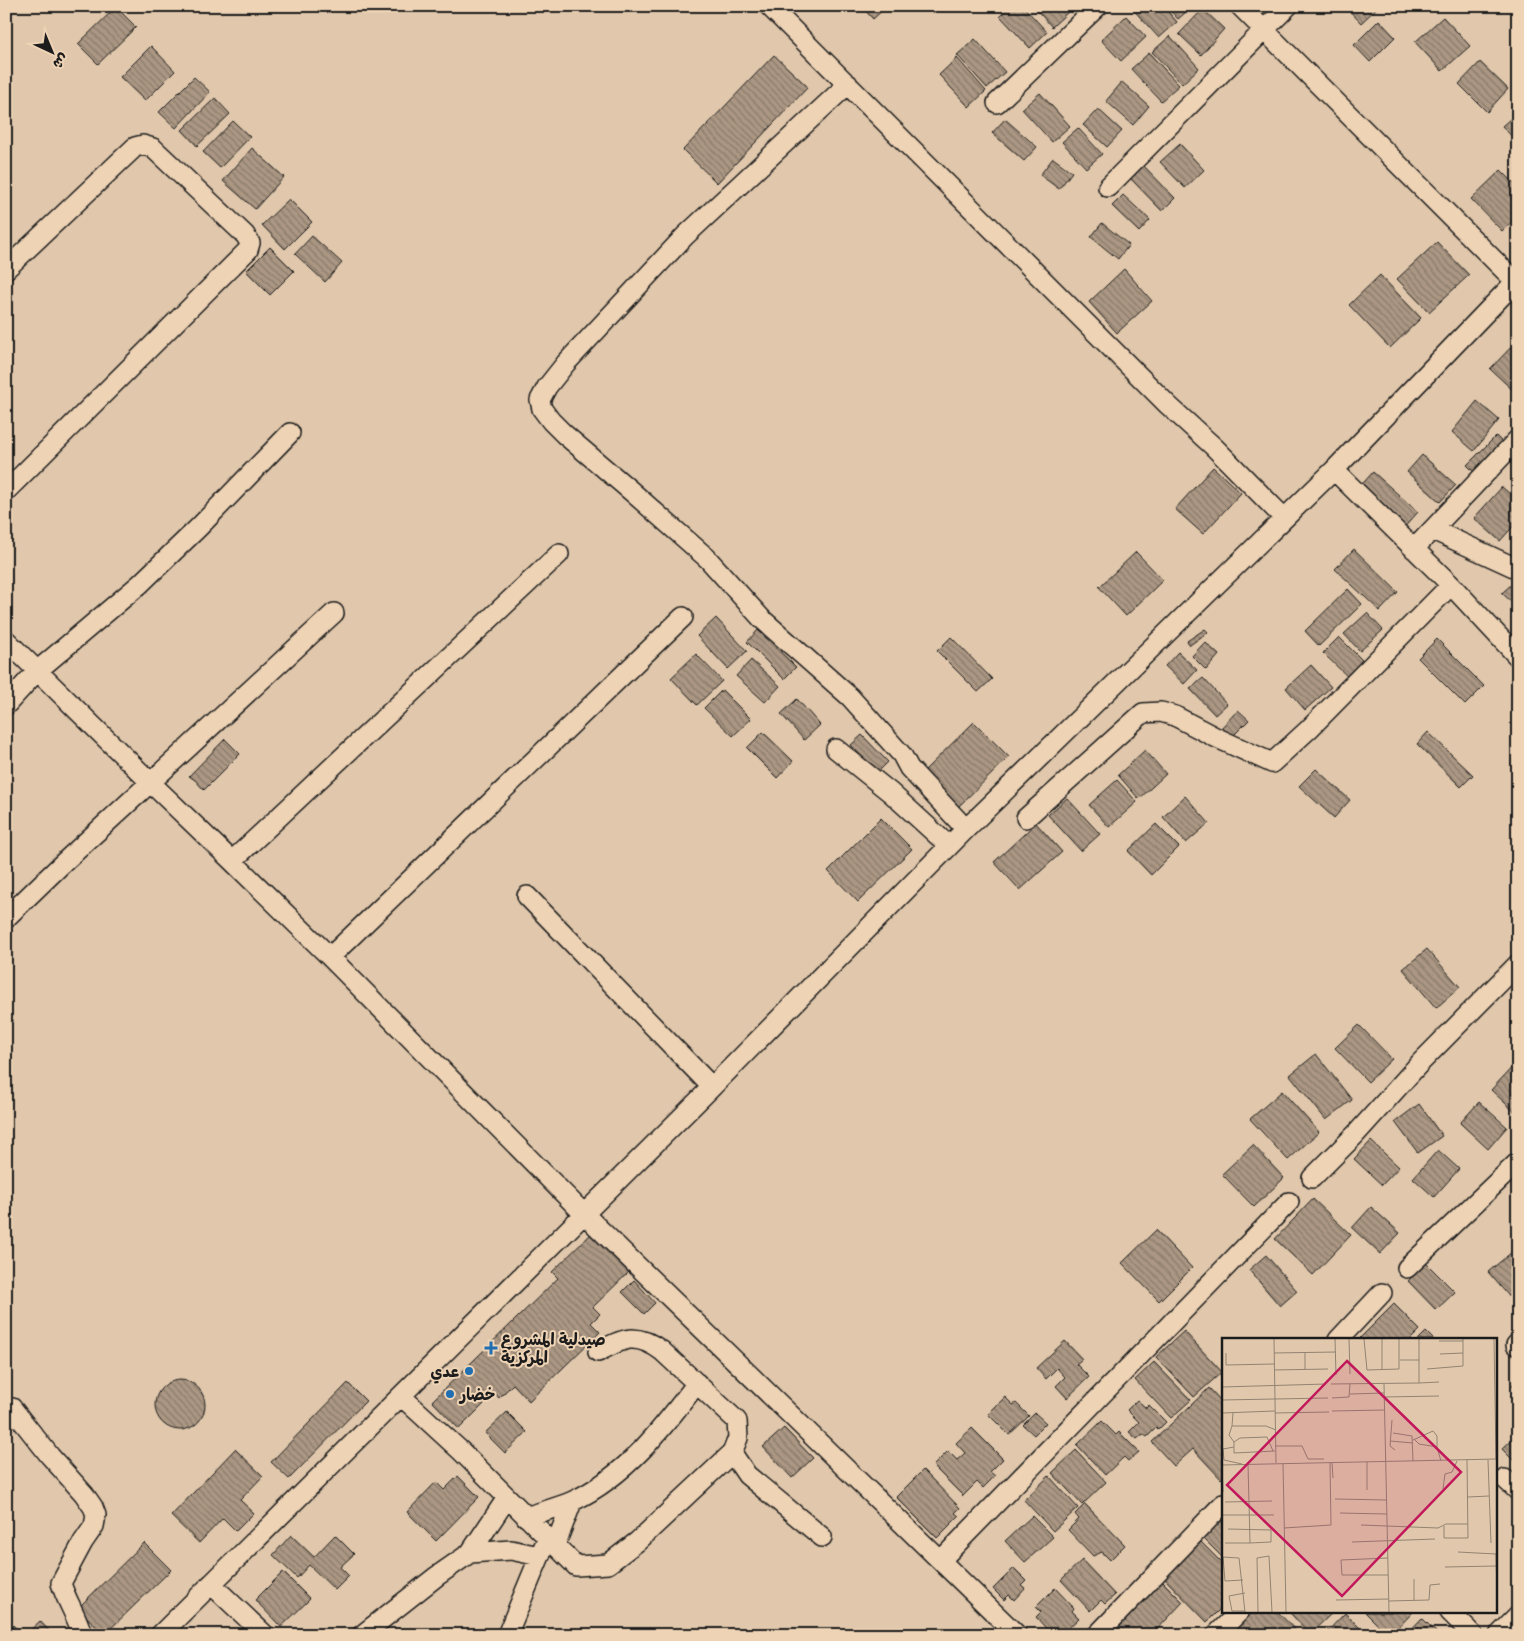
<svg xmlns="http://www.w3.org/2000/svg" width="1524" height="1641" viewBox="0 0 1524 1641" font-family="Sriracha,'Playpen Sans Arabic',sans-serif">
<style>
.building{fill:url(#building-back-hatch);stroke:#1c1c1c}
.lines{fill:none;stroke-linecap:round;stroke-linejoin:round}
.minor-casing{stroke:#1c1c1c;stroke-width:22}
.minor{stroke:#eed3b5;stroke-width:19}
.poi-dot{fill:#1f6fb2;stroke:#eed3b5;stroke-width:2}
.labels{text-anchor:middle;stroke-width:4;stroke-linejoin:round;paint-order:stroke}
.poi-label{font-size:16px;font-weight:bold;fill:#1c1c1c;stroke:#eed3b5;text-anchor:start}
.inset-road{fill:none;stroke:#928372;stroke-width:1}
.view{fill:#c2185b;fill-opacity:0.15;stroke:#c2185b;stroke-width:2.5}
.inset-edge{fill:none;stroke:#1c1c1c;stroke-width:2.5}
</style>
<defs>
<pattern id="building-back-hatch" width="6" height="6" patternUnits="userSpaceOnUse" patternTransform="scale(1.25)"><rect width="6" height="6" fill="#ab9783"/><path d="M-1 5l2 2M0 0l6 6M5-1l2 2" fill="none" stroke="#8a7a6a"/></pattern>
</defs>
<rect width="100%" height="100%" fill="#e1c8ac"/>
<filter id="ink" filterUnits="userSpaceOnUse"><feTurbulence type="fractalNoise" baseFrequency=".02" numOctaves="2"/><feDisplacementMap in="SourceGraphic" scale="10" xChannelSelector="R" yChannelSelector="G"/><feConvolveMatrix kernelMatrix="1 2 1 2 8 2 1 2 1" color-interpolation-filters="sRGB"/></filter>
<g filter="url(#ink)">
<path class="building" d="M 53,6 L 64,6 L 59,12 Z
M 861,6 L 887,6 L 873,19 Z
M 1010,6 L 1023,6 L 1047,32 L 1030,48 L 1000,16 Z
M 1033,6 L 1065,6 L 1069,11 L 1052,27 Z
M 1130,6 L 1163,6 L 1177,22 L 1159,38 Z
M 1166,6 L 1193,6 L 1178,19 Z
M 1345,6 L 1377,6 L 1378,7 L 1361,23 Z
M 116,7 L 136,27 L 98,64 L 78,44 Z
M 1203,9 L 1224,29 L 1201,55 L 1179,34 Z
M 1126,16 L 1146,37 L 1121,61 L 1101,40 Z
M 1443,17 L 1470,46 L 1442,71 L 1415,42 Z
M 1379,20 L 1395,37 L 1370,62 L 1354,45 Z
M 1170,36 L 1199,68 L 1182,84 L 1152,52 Z
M 975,39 L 1005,72 L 987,88 L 957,55 Z
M 151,46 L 175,71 L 145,101 L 120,77 Z
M 1149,53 L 1179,85 L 1161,101 L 1131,69 Z
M 774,55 L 808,87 L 717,183 L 683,150 Z
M 957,58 L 986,91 L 969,107 L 939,75 Z
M 1480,62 L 1508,89 L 1487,112 L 1459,84 Z
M 194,77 L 210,92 L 176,128 L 159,112 Z
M 1122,82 L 1149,106 L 1133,125 L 1106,101 Z
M 1040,93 L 1070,126 L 1052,142 L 1022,109 Z
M 215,98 L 230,114 L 197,146 L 182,130 Z
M 1098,109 L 1122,131 L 1107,147 L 1083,125 Z
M 1518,112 L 1518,143 L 1502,126 Z
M 1005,119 L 1037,147 L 1024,161 L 992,133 Z
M 233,121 L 250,137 L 220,168 L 203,152 Z
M 1078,128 L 1102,154 L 1086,168 L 1062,142 Z
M 1180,144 L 1204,170 L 1185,188 L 1160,162 Z
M 252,148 L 284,177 L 255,209 L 223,181 Z
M 1053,158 L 1072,172 L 1059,189 L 1040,175 Z
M 1142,164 L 1175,198 L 1162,211 L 1129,177 Z
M 1501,170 L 1518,187 L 1518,216 L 1502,231 L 1471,199 Z
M 1123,195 L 1150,220 L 1139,232 L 1112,206 Z
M 289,199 L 312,222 L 285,249 L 262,225 Z
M 1102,223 L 1129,245 L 1118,259 L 1091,237 Z
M 312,236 L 342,263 L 325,282 L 295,254 Z
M 1437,242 L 1469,275 L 1429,312 L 1397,279 Z
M 270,247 L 294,271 L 270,295 L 246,271 Z
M 1124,269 L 1152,301 L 1117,333 L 1089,302 Z
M 1380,275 L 1421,318 L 1390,348 L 1349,305 Z
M 1518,340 L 1518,395 L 1490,369 Z
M 1477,401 L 1499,420 L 1474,451 L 1452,432 Z
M 1496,436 L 1504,444 L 1475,473 L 1467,465 Z
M 1422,455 L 1456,485 L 1440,502 L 1407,472 Z
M 1213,467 L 1241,493 L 1203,534 L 1175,509 Z
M 1373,472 L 1418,512 L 1402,530 L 1357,490 Z
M 1502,487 L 1518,501 L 1518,521 L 1500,541 L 1474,518 Z
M 1354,549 L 1398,592 L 1380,611 L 1335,569 Z
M 1136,552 L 1163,580 L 1126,616 L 1099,587 Z
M 1513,583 L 1518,588 L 1518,608 L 1502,593 Z
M 1348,589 L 1362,604 L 1319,646 L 1305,631 Z
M 1367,613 L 1383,630 L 1360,651 L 1344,634 Z
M 716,618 L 747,651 L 728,669 L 697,636 Z
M 1205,629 L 1208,632 L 1190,645 L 1187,641 Z
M 758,630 L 796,667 L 784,679 L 747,642 Z
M 951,637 L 992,679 L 978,692 L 937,651 Z
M 1339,637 L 1364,662 L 1349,678 L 1323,653 Z
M 1437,639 L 1484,686 L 1465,705 L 1418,658 Z
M 1205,642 L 1219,655 L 1206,670 L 1192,656 Z
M 1178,652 L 1197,670 L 1184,684 L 1165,666 Z
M 696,654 L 722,681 L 697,705 L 671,678 Z
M 751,660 L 780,686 L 765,702 L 736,676 Z
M 1311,665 L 1331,687 L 1305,710 L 1286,688 Z
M 1203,678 L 1227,704 L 1215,715 L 1190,689 Z
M 722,690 L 751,719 L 733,736 L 704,708 Z
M 797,699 L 820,725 L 804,740 L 781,714 Z
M 1238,710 L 1249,720 L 1231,738 L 1221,728 Z
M 974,722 L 1009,757 L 958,807 L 923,772 Z
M 763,732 L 793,761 L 777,778 L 747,748 Z
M 1428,732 L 1473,775 L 1461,787 L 1417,744 Z
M 862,735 L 888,762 L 877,773 L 851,745 Z
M 225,739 L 240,754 L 204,790 L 195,780 L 189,776 Z
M 1145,750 L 1166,774 L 1139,799 L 1118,775 Z
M 1316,769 L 1350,800 L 1334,818 L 1299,786 Z
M 1117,780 L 1137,802 L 1109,827 L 1089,805 Z
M 1185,796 L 1209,823 L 1186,843 L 1163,817 Z
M 1067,798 L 1100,834 L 1081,851 L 1048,815 Z
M 881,818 L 912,849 L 858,902 L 828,871 Z
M 1036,823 L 1062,852 L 1020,890 L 994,862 Z
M 1156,824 L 1179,847 L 1151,875 L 1128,851 Z
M 1427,949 L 1460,987 L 1436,1008 L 1403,969 Z
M 1359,1025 L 1392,1059 L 1368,1082 L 1335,1048 Z
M 1316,1054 L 1352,1100 L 1326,1120 L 1290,1075 Z
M 1516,1063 L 1518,1065 L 1518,1115 L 1491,1090 Z
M 1282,1091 L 1319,1132 L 1288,1160 L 1250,1119 Z
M 1479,1102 L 1507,1127 L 1488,1149 L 1460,1123 Z
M 1419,1104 L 1442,1136 L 1418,1153 L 1395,1122 Z
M 1371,1141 L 1399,1167 L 1382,1185 L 1354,1159 Z
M 1253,1145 L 1284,1178 L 1254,1207 L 1222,1174 Z
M 1438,1150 L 1459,1169 L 1434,1197 L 1413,1178 Z
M 1313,1199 L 1351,1235 L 1313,1275 L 1275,1239 Z
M 1371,1207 L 1400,1233 L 1380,1254 L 1352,1228 Z
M 1156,1230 L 1192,1268 L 1159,1301 L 1122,1263 Z
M 592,1233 L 630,1271 L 593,1307 L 600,1314 L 591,1323 L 600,1332 L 529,1401 L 513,1384 L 499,1398 L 495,1393 L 459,1429 L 432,1401 L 558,1278 L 552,1272 Z
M 1518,1247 L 1518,1298 L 1514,1302 L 1488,1272 Z
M 1266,1255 L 1297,1291 L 1280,1306 L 1249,1270 Z
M 1426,1263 L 1455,1292 L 1436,1310 L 1408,1281 Z
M 634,1280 L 655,1303 L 644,1314 L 622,1292 Z
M 1394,1304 L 1420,1330 L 1410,1340 L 1362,1340 L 1360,1338 Z
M 1184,1331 L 1222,1372 L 1194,1397 L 1156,1357 Z
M 1426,1332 L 1434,1340 L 1418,1340 Z
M 1065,1341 L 1082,1359 L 1076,1364 L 1089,1377 L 1067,1398 L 1056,1386 L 1065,1377 L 1057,1368 L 1046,1379 L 1036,1368 Z
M 1154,1362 L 1191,1400 L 1171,1418 L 1135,1380 Z
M 1518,1379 L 1518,1391 L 1512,1385 Z
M155 1405a25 25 0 1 1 50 0a25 25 0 1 1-50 0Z
M 348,1383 L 366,1401 L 289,1479 L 271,1462 Z
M 1209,1388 L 1223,1403 L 1223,1477 L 1221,1479 L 1193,1449 L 1174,1466 L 1152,1442 Z
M 1005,1397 L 1013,1405 L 1016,1403 L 1029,1416 L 1009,1435 L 988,1414 Z
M 1137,1400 L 1146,1408 L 1149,1405 L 1166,1422 L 1158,1430 L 1156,1428 L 1147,1437 L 1143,1434 L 1137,1439 L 1129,1432 L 1139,1422 L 1127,1410 Z
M 507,1412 L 527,1432 L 505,1453 L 485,1433 Z
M 1035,1413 L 1046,1423 L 1034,1435 L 1023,1425 Z
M 1102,1421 L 1116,1435 L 1119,1432 L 1139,1452 L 1128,1461 L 1124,1457 L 1105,1475 L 1077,1445 Z
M 784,1428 L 813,1458 L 792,1478 L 763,1447 Z
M 972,1428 L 1003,1459 L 990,1472 L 995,1476 L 983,1488 L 977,1482 L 963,1496 L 933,1466 L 948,1451 L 957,1460 L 965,1453 L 956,1443 Z
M 1518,1434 L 1518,1465 L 1502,1449 Z
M 235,1449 L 263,1476 L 240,1500 L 254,1513 L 236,1531 L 223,1518 L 199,1543 L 171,1516 Z
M 1076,1450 L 1106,1482 L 1082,1505 L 1052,1473 Z
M 923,1470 L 960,1508 L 955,1513 L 959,1516 L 937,1538 L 896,1497 Z
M 458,1476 L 479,1497 L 436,1541 L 407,1512 L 436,1482 L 444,1490 Z
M 1049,1476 L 1078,1508 L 1053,1531 L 1024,1500 Z
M 1085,1504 L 1125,1545 L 1110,1560 L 1102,1552 L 1093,1556 L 1068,1530 L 1079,1519 L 1075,1514 Z
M 1032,1516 L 1053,1537 L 1025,1562 L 1005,1541 Z
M 1223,1516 L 1223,1558 L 1202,1537 Z
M 291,1535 L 314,1557 L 335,1535 L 354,1554 L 340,1567 L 349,1576 L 335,1590 L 309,1565 L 297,1578 L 273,1555 Z
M 1198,1539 L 1223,1564 L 1223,1595 L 1221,1596 L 1223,1598 L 1223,1606 L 1207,1622 L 1161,1575 Z
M 144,1543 L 171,1570 L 104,1635 L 78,1608 Z
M 1082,1560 L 1115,1595 L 1105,1604 L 1101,1600 L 1090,1611 L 1061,1580 Z
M 1014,1568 L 1026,1580 L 1021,1585 L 1025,1588 L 1014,1600 L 1009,1595 L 1004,1600 L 993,1589 Z
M 283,1572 L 310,1599 L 281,1627 L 255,1600 Z
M 1159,1578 L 1183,1602 L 1152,1635 L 1128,1635 L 1116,1622 Z
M 1055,1588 L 1074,1608 L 1072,1611 L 1079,1618 L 1061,1635 L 1052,1635 L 1036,1617 L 1041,1612 L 1036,1607 Z
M 1253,1612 L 1278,1612 L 1300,1635 L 1239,1635 L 1235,1631 Z
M 1291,1612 L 1332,1612 L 1332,1613 L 1310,1634 L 1290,1613 Z
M 1365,1612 L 1413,1612 L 1391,1635 L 1388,1635 Z
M 1345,1613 L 1367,1635 L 1324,1635 Z
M 1422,1618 L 1438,1634 L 1406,1635 Z
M 40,1621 L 53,1635 L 25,1635 Z
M 13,1625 L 23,1635 L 6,1635 L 6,1631 Z"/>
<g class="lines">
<defs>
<path id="minor" d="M 769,6 L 1168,405 L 1214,447 L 1284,518
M 1240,6 L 1515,281
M 848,84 L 685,236 L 566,363 L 547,387 L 540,400 L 542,409 L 551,421 L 564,434 L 631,491 L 707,558 L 762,619 L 850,697 L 902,755 L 909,768 L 966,829
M 997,103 L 1098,6
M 1108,187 L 1288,6
M 6,269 L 135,147 L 143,145 L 153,148 L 245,235 L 250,243 L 248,250 L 6,491
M 1334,470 L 1451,585 L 1518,657
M 1433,530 L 1518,569
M 1414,549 L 1518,439
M 6,640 L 151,783 L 232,861 L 330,957 L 584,1214 L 1017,1635
M 6,705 L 37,671 L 140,584 L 199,527 L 290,433
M 836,749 L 891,793 L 949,846
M 1026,818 L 1143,713 L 1161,712 L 1175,716 L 1215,737 L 1272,763 L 1309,729 L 1451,585
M 232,861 L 559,554
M 527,896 L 712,1087
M 6,918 L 62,864 L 334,613
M 330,957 L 683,617
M 1312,1178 L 1355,1135 L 1420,1063 L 1518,964
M 1407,1268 L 1518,1162
M 1338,1340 L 1382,1293
M 1516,1345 L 1518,1343
M 598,1352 C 624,1338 636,1332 662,1351 L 737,1421 L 738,1438 L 732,1453 L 747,1475 L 822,1537
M 401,1396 L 462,1452 L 576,1566 L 608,1564 L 638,1541 L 732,1453
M 12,1408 L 50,1456 L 84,1494 L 93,1507 L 96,1515 L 94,1526 L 83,1542 L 61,1583 C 66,1601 78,1617 82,1635
M 1505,1479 L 1518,1491
M 526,1517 C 540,1512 560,1507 573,1501 C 626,1476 663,1428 697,1383
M 555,1546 L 572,1502
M 470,1553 L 507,1498
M 941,1560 L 1289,1202
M 211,1584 L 265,1635
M 1450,1612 L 1473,1635
M 160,1635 L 712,1087 L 966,829 L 1334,470 L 1518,279
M 362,1635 L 437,1576 L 470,1553 L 511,1550 L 539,1556
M 507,1635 L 544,1546
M 1097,1635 L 1223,1504
M 1216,1635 L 1239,1612
M 1499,1635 L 1518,1616"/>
</defs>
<use href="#minor" class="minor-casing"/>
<use href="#minor" class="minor"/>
</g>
</g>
<g class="poi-dot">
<path d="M488.5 1340.5h5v5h5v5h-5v5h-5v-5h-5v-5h5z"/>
<circle cx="469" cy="1371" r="5"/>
<circle cx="450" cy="1394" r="5"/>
</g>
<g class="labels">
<g class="poi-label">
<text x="501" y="1345">صيدلية المشروع<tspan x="501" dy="18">المركزية</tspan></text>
<text x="459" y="1377" text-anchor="end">عدي</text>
<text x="460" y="1400">خضار</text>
</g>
</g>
<g transform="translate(1222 1338)">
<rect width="275" height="275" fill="#e1c8ac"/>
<path class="inset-road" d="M 52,1 L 54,125M 113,1 L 114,37M 127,1 L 128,36M 142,1 L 145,32 L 177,31 L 177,1M 160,1 L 160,31M 272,1 L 274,121M 217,3 L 241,3M 4,15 L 4,27 L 52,26M 52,15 L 114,14M 83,15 L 83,31M 218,16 L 241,15M 178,22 L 197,22M 205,31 L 241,28 L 241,1M 52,32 L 106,31M 197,45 L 217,44M 109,46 L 197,45 L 197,1M 162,46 L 167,274M 0,49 L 104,46M 128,56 L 162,55M 162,59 L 217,58M 110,60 L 127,59 L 128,46M 0,62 L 106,60M 110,73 L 163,72M 0,75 L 53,73M 11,75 L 10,88 L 44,88 L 54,92M 53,75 L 107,74M 170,82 L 168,108 L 173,112M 10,88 L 7,97 L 12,104M 171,95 L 190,98 L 191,123M 192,101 L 197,106 L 215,109 L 219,123M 191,102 L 211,93 L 215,98 L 215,109M 168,103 L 191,105M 53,108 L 80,108 L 86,121 L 102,121M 12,109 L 1,111 L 2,122 L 20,126M 51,113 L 45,99 L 18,100 L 12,104 L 12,115 L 53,113M 266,122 L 269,205M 145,124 L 145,152M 61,125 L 64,274M 110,125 L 111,140M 221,151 L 223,136 L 230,134 L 235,123M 1,154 L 0,127 L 275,121M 246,159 L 267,158M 113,161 L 165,162M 3,164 L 50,163M 118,175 L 165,176M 0,177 L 52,177M 139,187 L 216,190 L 224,186 L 246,186M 222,188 L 222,200 L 246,200 L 245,122M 62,190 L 109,187 L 108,125M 6,191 L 49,192 L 49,204 L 28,205M 130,204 L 213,201M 3,205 L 28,205 L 26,126M 236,214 L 274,216 L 275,256M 0,219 L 17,220 L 23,274M 1,219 L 3,243 L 21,242M 166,220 L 119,222 L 120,237 L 166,237M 223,229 L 274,228M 192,241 L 192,262M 23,255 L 7,258 L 10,273 L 23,273M 114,262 L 167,261M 167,263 L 207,262 L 208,247 L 218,246M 36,274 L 35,220 L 47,218 L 50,274"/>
<path class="view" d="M 125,23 L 239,134 L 120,258 L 5,147 Z"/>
<rect width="275" height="275" class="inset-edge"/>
</g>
<rect width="1524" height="1641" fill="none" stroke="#eed3b5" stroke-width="25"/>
<rect x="12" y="12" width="1499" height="1616" fill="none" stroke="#1c1c1c" stroke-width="2" filter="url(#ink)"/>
<g transform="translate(52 52) rotate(136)" stroke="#eed3b5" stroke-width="4" paint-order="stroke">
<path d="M0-4L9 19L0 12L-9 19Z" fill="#1c1c1c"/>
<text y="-8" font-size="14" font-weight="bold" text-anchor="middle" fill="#1c1c1c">ش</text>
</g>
</svg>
